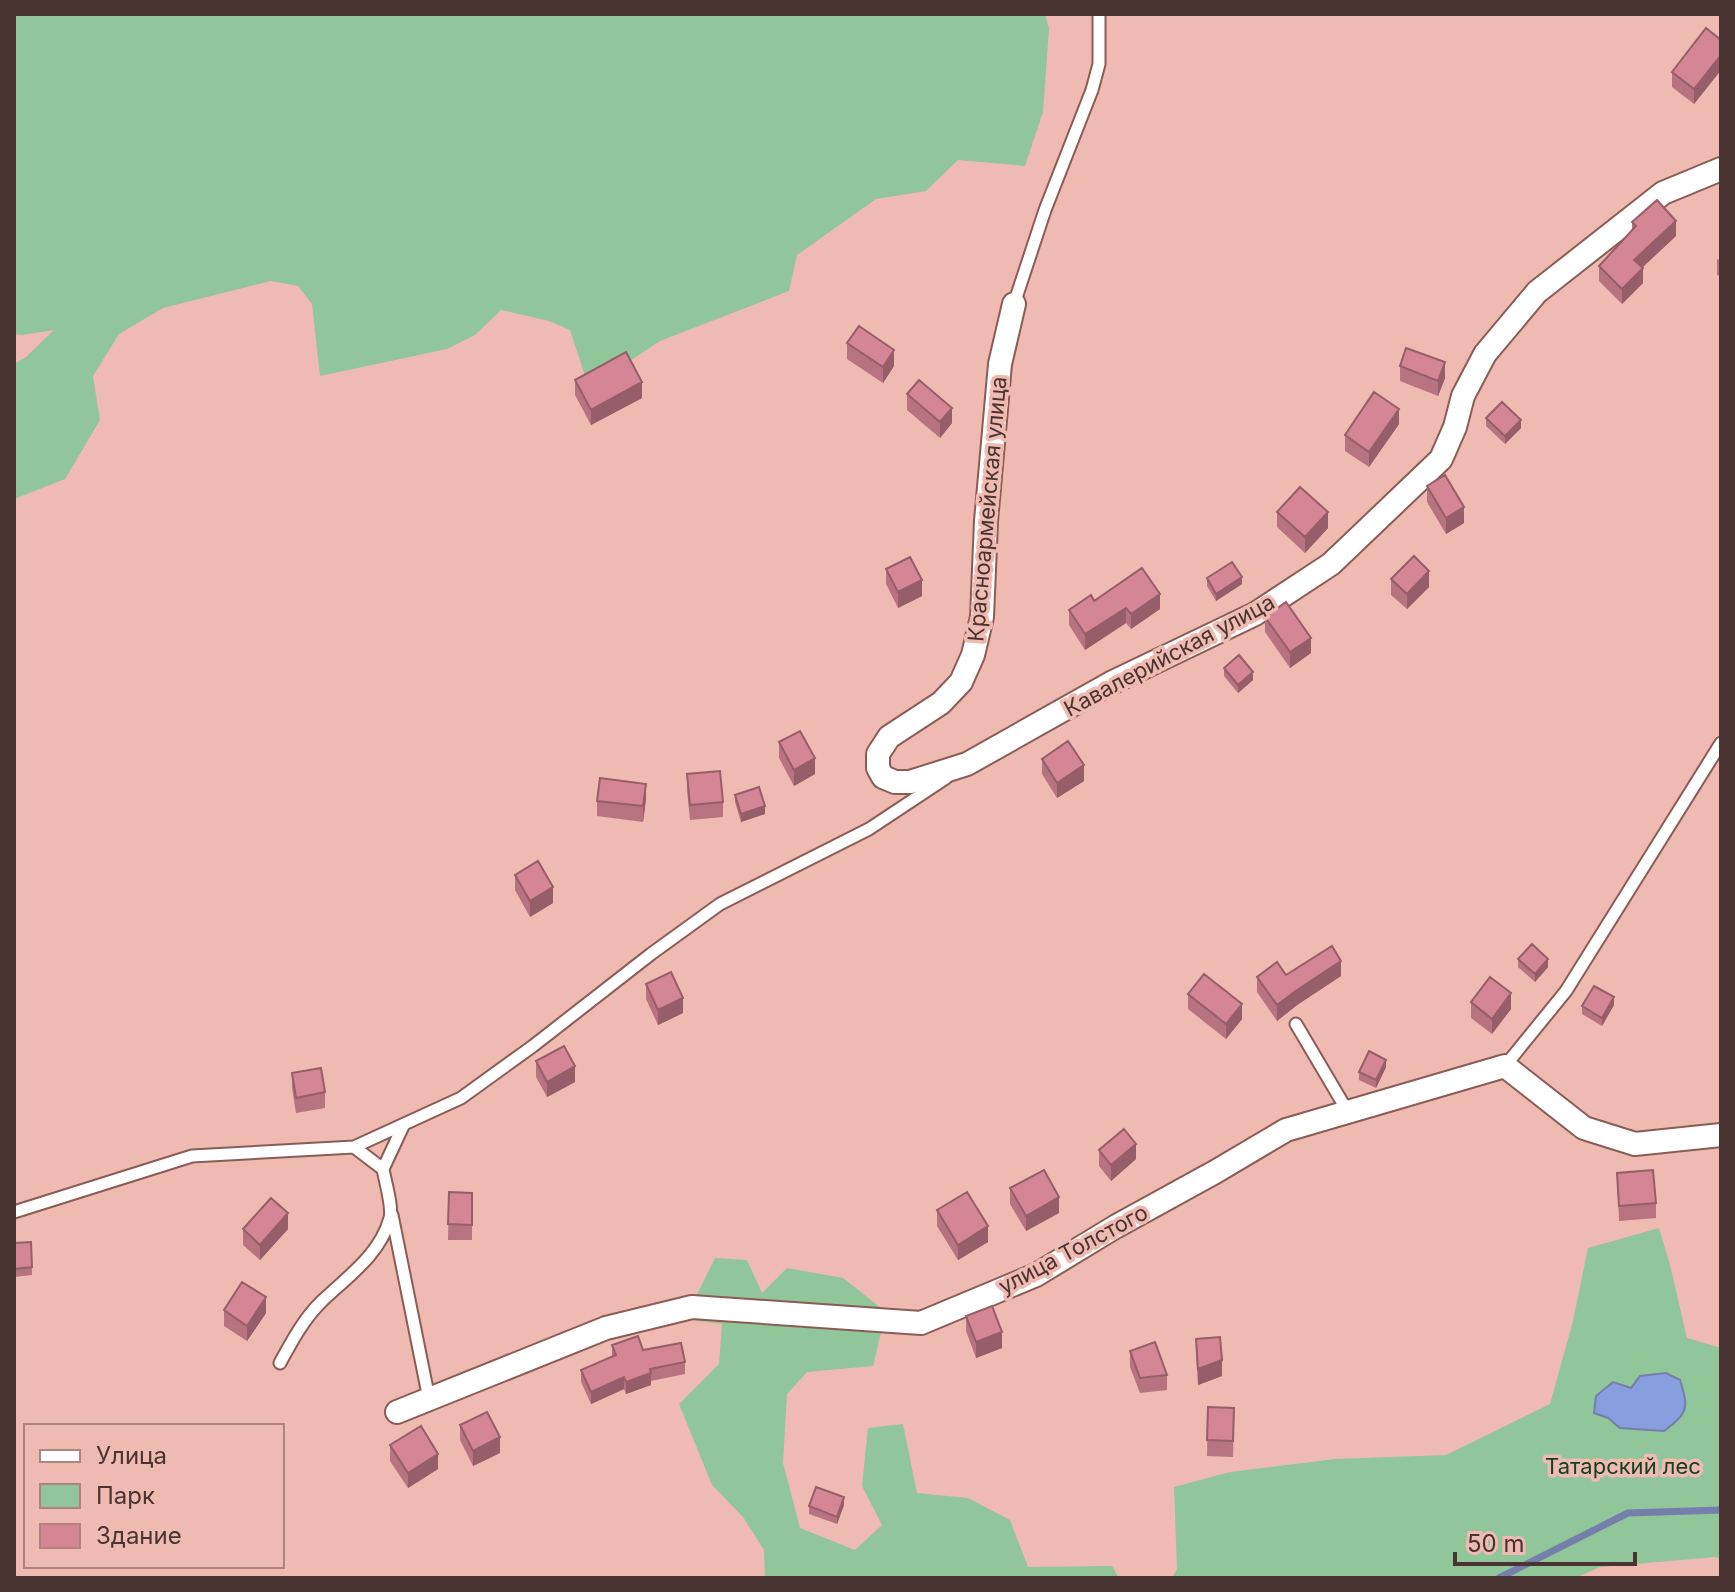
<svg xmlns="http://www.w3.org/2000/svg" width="1735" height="1592" viewBox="0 0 1735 1592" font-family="Inter,sans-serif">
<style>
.green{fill:#90c699}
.water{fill:#889fdf;stroke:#757fab;stroke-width:2}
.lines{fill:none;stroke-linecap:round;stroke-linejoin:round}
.stream{stroke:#757fab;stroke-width:7}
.service-casing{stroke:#8b5c55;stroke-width:15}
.minor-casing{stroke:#8b5c55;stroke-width:26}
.service{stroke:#fff;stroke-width:11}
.minor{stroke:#fff;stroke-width:22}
.wall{fill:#b7737f}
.shaded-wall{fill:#955e68}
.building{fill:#d58694;stroke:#955e68;stroke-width:2}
.labels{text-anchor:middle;stroke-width:7;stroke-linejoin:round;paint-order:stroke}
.street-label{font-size:22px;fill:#493431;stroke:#efbab2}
.park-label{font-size:22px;fill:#14411f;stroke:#efbab2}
</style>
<rect width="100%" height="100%" fill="#efbab2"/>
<path class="green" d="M 14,14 L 1045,14 L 1049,29 L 1043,112 L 1025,166 L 958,160 L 926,191 L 876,199 L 797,255 L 789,291 L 660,341 L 589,388 L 570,330 L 549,321 L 501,310 L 475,335 L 447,349 L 320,376 L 312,304 L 298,286 L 271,281 L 163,308 L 119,334 L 93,376 L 100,420 L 65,479 L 14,499 L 14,364 L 26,357 L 54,330 L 22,335 L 14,334 Z
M 1659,1228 L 1670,1265 L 1687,1338 L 1721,1348 L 1721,1559 L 1716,1557 L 1600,1567 L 1575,1578 L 1172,1578 L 1177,1569 L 1174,1487 L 1230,1472 L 1336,1459 L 1446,1455 L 1550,1404 L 1573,1321 L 1588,1248 Z
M 715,1258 L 747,1260 L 762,1293 L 787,1268 L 843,1278 L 886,1312 L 873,1366 L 807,1372 L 787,1394 L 783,1463 L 800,1528 L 855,1550 L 882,1525 L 862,1486 L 868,1428 L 903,1424 L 917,1493 L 968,1498 L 1010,1520 L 1028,1567 L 1112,1566 L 1119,1578 L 765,1578 L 764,1550 L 743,1517 L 712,1485 L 679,1404 L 719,1364 L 722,1324 L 685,1319 Z"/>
<path class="water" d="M 1666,1373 L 1680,1380 C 1689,1409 1688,1413 1664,1431 L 1620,1428 L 1608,1418 L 1594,1413 L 1596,1396 L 1613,1382 L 1631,1388 L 1640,1376 Z"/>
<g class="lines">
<path class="stream" d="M 1499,1578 L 1628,1513 L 1721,1510"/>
<defs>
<path id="service" d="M 1014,304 L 1045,210 L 1092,90 L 1099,64 L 1099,14
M 1296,1024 L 1348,1112
M 1505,1066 L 1566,991 L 1721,743
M 354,1147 L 383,1169 L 404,1124
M 14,1212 L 192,1156 L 354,1147 L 461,1098 L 533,1046 L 651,954 L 720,904 L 869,829 L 946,778
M 392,1215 L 429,1399
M 280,1363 C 292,1341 303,1320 321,1302 C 347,1277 380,1255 390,1218 C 393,1207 385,1181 383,1169"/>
<path id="minor" d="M 1014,304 L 1000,364 L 986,521 L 982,617 L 973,655 L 961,682 L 941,703 L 889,737 L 878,754 L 878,768 L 883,777 L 895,782 L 910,782 L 967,764 L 1111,683 L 1255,614 L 1331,564 L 1441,459 L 1455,427 L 1463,396 L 1485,354 L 1537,292 L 1663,193 L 1721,169
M 397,1412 L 606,1328 L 692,1307 L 921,1323 L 1036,1275 L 1115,1227 L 1215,1172 L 1286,1130 L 1505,1066 L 1584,1128 L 1635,1144 L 1721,1135"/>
</defs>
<use href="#service" class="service-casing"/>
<use href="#minor" class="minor-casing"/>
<use href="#service" class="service"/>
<use href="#minor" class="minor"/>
</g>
<path class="wall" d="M 1721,40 L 1721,70 L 1694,104 L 1672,87 L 1672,72 Z
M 1632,222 L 1676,236 L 1642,268 L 1643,283 L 1622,304 L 1599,281 L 1599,266 L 1632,231 Z
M 1717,259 L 1721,261 L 1721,276 L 1717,275 Z
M 847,343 L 894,366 L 883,383 L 847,359 Z
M 1400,366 L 1445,378 L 1438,396 L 1400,381 Z
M 575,380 L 642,398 L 591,425 L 575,395 Z
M 907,394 L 952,423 L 940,438 L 907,410 Z
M 1486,418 L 1521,428 L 1505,444 L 1486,426 Z
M 1399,424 L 1369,467 L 1345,451 L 1345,435 Z
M 1427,486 L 1464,523 L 1446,534 L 1427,502 Z
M 1277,512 L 1328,528 L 1305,553 L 1277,527 Z
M 886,569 L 922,596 L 898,608 L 886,584 Z
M 1207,578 L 1242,584 L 1216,601 L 1207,586 Z
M 1391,579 L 1429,587 L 1407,609 L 1391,595 Z
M 1094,601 L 1160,609 L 1131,629 L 1126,623 L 1085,650 L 1069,625 L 1069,610 Z
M 1265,617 L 1311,653 L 1290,668 L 1265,632 Z
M 1224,668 L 1253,680 L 1238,693 L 1224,676 Z
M 779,742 L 815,774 L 794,786 L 779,758 Z
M 1042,759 L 1084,781 L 1057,798 L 1042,774 Z
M 687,774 L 723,802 L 723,817 L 690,820 L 687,790 Z
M 735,795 L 765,814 L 741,822 L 735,802 Z
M 646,799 L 643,822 L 597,816 L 597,801 Z
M 515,875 L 553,903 L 530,917 L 515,890 Z
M 1518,959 L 1548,967 L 1535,982 L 1518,967 Z
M 1286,975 L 1341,976 L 1297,1005 L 1277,1021 L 1257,992 L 1257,977 Z
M 646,984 L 683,1013 L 658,1025 L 646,999 Z
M 1188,994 L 1242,1019 L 1226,1039 L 1188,1009 Z
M 1471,1002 L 1511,1009 L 1492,1034 L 1471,1018 Z
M 1614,1005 L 1602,1026 L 1582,1014 L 1582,1006 Z
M 536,1061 L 575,1082 L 547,1097 L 536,1077 Z
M 1386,1067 L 1376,1088 L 1359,1080 L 1359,1072 Z
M 292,1073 L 325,1092 L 325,1108 L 296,1113 L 292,1088 Z
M 1099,1150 L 1136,1159 L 1111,1181 L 1099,1166 Z
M 1617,1173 L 1656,1203 L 1656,1218 L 1619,1221 Z
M 1010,1188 L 1059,1213 L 1026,1231 L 1010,1204 Z
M 449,1192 L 472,1193 L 472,1240 L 448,1240 Z
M 937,1210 L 988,1242 L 958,1260 L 937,1226 Z
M 243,1229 L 288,1229 L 260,1260 L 243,1245 Z
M 31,1242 L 32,1275 L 14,1277 L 14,1243 Z
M 224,1310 L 266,1313 L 247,1341 L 224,1326 Z
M 966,1316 L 1002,1348 L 976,1358 L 966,1331 Z
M 1196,1339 L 1222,1376 L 1198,1385 L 1196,1354 Z
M 612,1345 L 643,1350 L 685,1362 L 685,1374 L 651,1381 L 651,1385 L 626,1394 L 624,1389 L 591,1404 L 581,1382 L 581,1370 L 612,1356 Z
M 1130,1351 L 1167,1375 L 1167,1390 L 1140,1393 L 1130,1367 Z
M 1208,1407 L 1234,1408 L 1233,1457 L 1207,1456 Z
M 460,1425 L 500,1453 L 473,1466 L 460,1440 Z
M 390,1445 L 438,1469 L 408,1488 L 390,1461 Z
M 844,1505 L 837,1524 L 809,1514 L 809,1506 Z"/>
<path class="shaded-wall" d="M 1721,55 L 1721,70 L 1694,104 L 1694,89 Z
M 1676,221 L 1676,236 L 1634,275 L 1634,260 Z
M 1643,268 L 1643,283 L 1622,304 L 1622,289 Z
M 894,350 L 894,366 L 883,383 L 883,367 Z
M 1445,362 L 1445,378 L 1438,396 L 1438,381 Z
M 642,382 L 642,398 L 591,425 L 591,410 Z
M 952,408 L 952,423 L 940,438 L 940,422 Z
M 1399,409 L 1399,424 L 1369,467 L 1369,452 Z
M 1521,420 L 1521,428 L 1505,444 L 1505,436 Z
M 1464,507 L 1464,523 L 1446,534 L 1446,518 Z
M 1328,512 L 1328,528 L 1305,553 L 1305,537 Z
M 1429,571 L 1429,587 L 1407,609 L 1407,594 Z
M 1242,577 L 1242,584 L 1216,601 L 1216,594 Z
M 922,580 L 922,596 L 898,608 L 898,592 Z
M 1160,594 L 1160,609 L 1131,629 L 1131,614 Z
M 1126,608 L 1126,623 L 1085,650 L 1085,634 Z
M 1311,638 L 1311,653 L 1290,668 L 1290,652 Z
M 1253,672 L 1253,680 L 1238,693 L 1238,685 Z
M 815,758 L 815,774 L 794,786 L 794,770 Z
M 1084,765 L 1084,781 L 1057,798 L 1057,783 Z
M 646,784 L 646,799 L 643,822 L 643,806 Z
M 765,806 L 765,814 L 741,822 L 741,814 Z
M 553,887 L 553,903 L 530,917 L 530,901 Z
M 1548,959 L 1548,967 L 1535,982 L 1535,974 Z
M 1341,961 L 1341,976 L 1297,1005 L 1277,1021 L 1277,1005 L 1297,990 Z
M 1511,993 L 1511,1009 L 1492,1034 L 1492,1019 Z
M 1614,997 L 1614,1005 L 1602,1026 L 1602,1018 Z
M 683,998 L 683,1013 L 658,1025 L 658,1010 Z
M 1242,1004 L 1242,1019 L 1226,1039 L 1226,1024 Z
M 1386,1060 L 1386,1067 L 1376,1088 L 1376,1080 Z
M 575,1066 L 575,1082 L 547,1097 L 547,1082 Z
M 1136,1144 L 1136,1159 L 1111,1181 L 1111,1165 Z
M 1059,1197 L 1059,1213 L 1026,1231 L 1026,1216 Z
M 288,1213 L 288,1229 L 260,1260 L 260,1245 Z
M 988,1226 L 988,1242 L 958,1260 L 958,1245 Z
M 266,1297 L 266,1313 L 247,1341 L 247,1326 Z
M 1002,1332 L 1002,1348 L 976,1358 L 976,1342 Z
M 1222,1360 L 1222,1376 L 1198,1385 L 1198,1369 Z
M 651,1373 L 651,1385 L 626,1394 L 626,1382 Z
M 624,1377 L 624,1389 L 591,1404 L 591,1392 Z
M 500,1437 L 500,1453 L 473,1466 L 473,1451 Z
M 438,1454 L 438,1469 L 408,1488 L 408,1473 Z
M 844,1497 L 844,1505 L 837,1524 L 837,1517 Z"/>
<path class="building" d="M 1706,28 L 1721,40 L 1721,55 L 1694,89 L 1672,72 Z
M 1657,200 L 1676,221 L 1634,260 L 1643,268 L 1622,289 L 1599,266 L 1636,226 L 1632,222 Z
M 859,326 L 894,350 L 883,367 L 847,343 Z
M 1406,348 L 1445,362 L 1438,381 L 1400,366 Z
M 626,352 L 642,382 L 591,410 L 575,380 Z
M 919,380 L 952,408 L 940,422 L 907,394 Z
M 1374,392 L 1399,409 L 1369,452 L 1345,435 Z
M 1502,402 L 1521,420 L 1505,436 L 1486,418 Z
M 1445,475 L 1464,507 L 1446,518 L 1427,486 Z
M 1300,487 L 1328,512 L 1305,537 L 1277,512 Z
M 1414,556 L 1429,571 L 1407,594 L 1391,579 Z
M 910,557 L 922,580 L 898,592 L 886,569 Z
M 1232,562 L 1242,577 L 1216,594 L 1207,578 Z
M 1142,568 L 1160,594 L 1131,614 L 1126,608 L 1085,634 L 1069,610 L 1091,595 L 1094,601 Z
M 1286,602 L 1311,638 L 1290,652 L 1265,617 Z
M 1239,655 L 1253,672 L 1238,685 L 1224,668 Z
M 800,731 L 815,758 L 794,770 L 779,742 Z
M 1068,741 L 1084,765 L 1057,783 L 1042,759 Z
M 720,771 L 723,802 L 690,805 L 687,774 Z
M 600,778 L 646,784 L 643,806 L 597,801 Z
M 759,787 L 765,806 L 741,814 L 735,795 Z
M 538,861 L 553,887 L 530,901 L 515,875 Z
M 1532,944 L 1548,959 L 1535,974 L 1518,959 Z
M 1332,946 L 1341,961 L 1297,990 L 1277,1005 L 1257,977 L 1277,962 L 1286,975 Z
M 671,972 L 683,998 L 658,1010 L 646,984 Z
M 1204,974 L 1242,1004 L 1226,1024 L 1188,994 Z
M 1490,977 L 1511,993 L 1492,1019 L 1471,1002 Z
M 1594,986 L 1614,997 L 1602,1018 L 1582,1006 Z
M 564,1046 L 575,1066 L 547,1082 L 536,1061 Z
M 1369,1051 L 1386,1060 L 1376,1080 L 1359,1072 Z
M 321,1068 L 325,1092 L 296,1098 L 292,1073 Z
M 1124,1129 L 1136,1144 L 1111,1165 L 1099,1150 Z
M 1044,1170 L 1059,1197 L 1026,1216 L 1010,1188 Z
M 1653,1170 L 1656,1203 L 1619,1206 L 1617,1173 Z
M 449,1192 L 472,1193 L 472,1225 L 448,1224 Z
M 967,1192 L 988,1226 L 958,1245 L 937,1210 Z
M 271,1198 L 288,1213 L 260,1245 L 243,1229 Z
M 31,1242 L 32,1267 L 14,1269 L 14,1243 Z
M 242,1282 L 266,1297 L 247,1326 L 224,1310 Z
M 992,1306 L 1002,1332 L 976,1342 L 966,1316 Z
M 638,1336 L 643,1350 L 681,1343 L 685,1362 L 650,1369 L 651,1373 L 626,1382 L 624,1377 L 591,1392 L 581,1370 L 616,1355 L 612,1345 Z
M 1220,1337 L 1222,1360 L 1198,1369 L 1196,1339 Z
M 1155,1342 L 1167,1375 L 1140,1378 L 1130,1351 Z
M 1208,1407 L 1234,1408 L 1233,1441 L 1207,1440 Z
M 487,1412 L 500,1437 L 473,1451 L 460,1425 Z
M 421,1426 L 438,1454 L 408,1473 L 390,1445 Z
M 816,1487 L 844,1497 L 837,1517 L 809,1506 Z"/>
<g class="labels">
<g class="street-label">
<text transform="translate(987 509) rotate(-85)" y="8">Красноармейская улица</text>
<text transform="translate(1169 655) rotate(-28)" y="8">Кавалерийская улица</text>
<text transform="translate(1073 1249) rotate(-28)" y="8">улица Толстого</text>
</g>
<g class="park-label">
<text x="1623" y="1474">Татарский лес</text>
</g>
</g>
<rect width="1735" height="1592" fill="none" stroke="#493431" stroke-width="32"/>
<rect x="24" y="1424" width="260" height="144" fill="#efbab2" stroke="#ad847e" stroke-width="2"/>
<rect x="40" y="1450" width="40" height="12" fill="#ffffff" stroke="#ad847e" stroke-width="2"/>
<text x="96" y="1464" font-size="24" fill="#493431">Улица</text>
<rect x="40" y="1484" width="40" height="24" fill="#90c699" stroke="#ad847e" stroke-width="2"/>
<text x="96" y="1504" font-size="24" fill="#493431">Парк</text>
<rect x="40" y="1524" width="40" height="24" fill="#d58694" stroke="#ad847e" stroke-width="2"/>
<text x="96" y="1544" font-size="24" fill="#493431">Здание</text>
<path d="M1455 1552v12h180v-12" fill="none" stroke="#493431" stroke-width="4"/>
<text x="1467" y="1552" font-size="24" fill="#493431" stroke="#efbab2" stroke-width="6" paint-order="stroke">50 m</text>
</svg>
